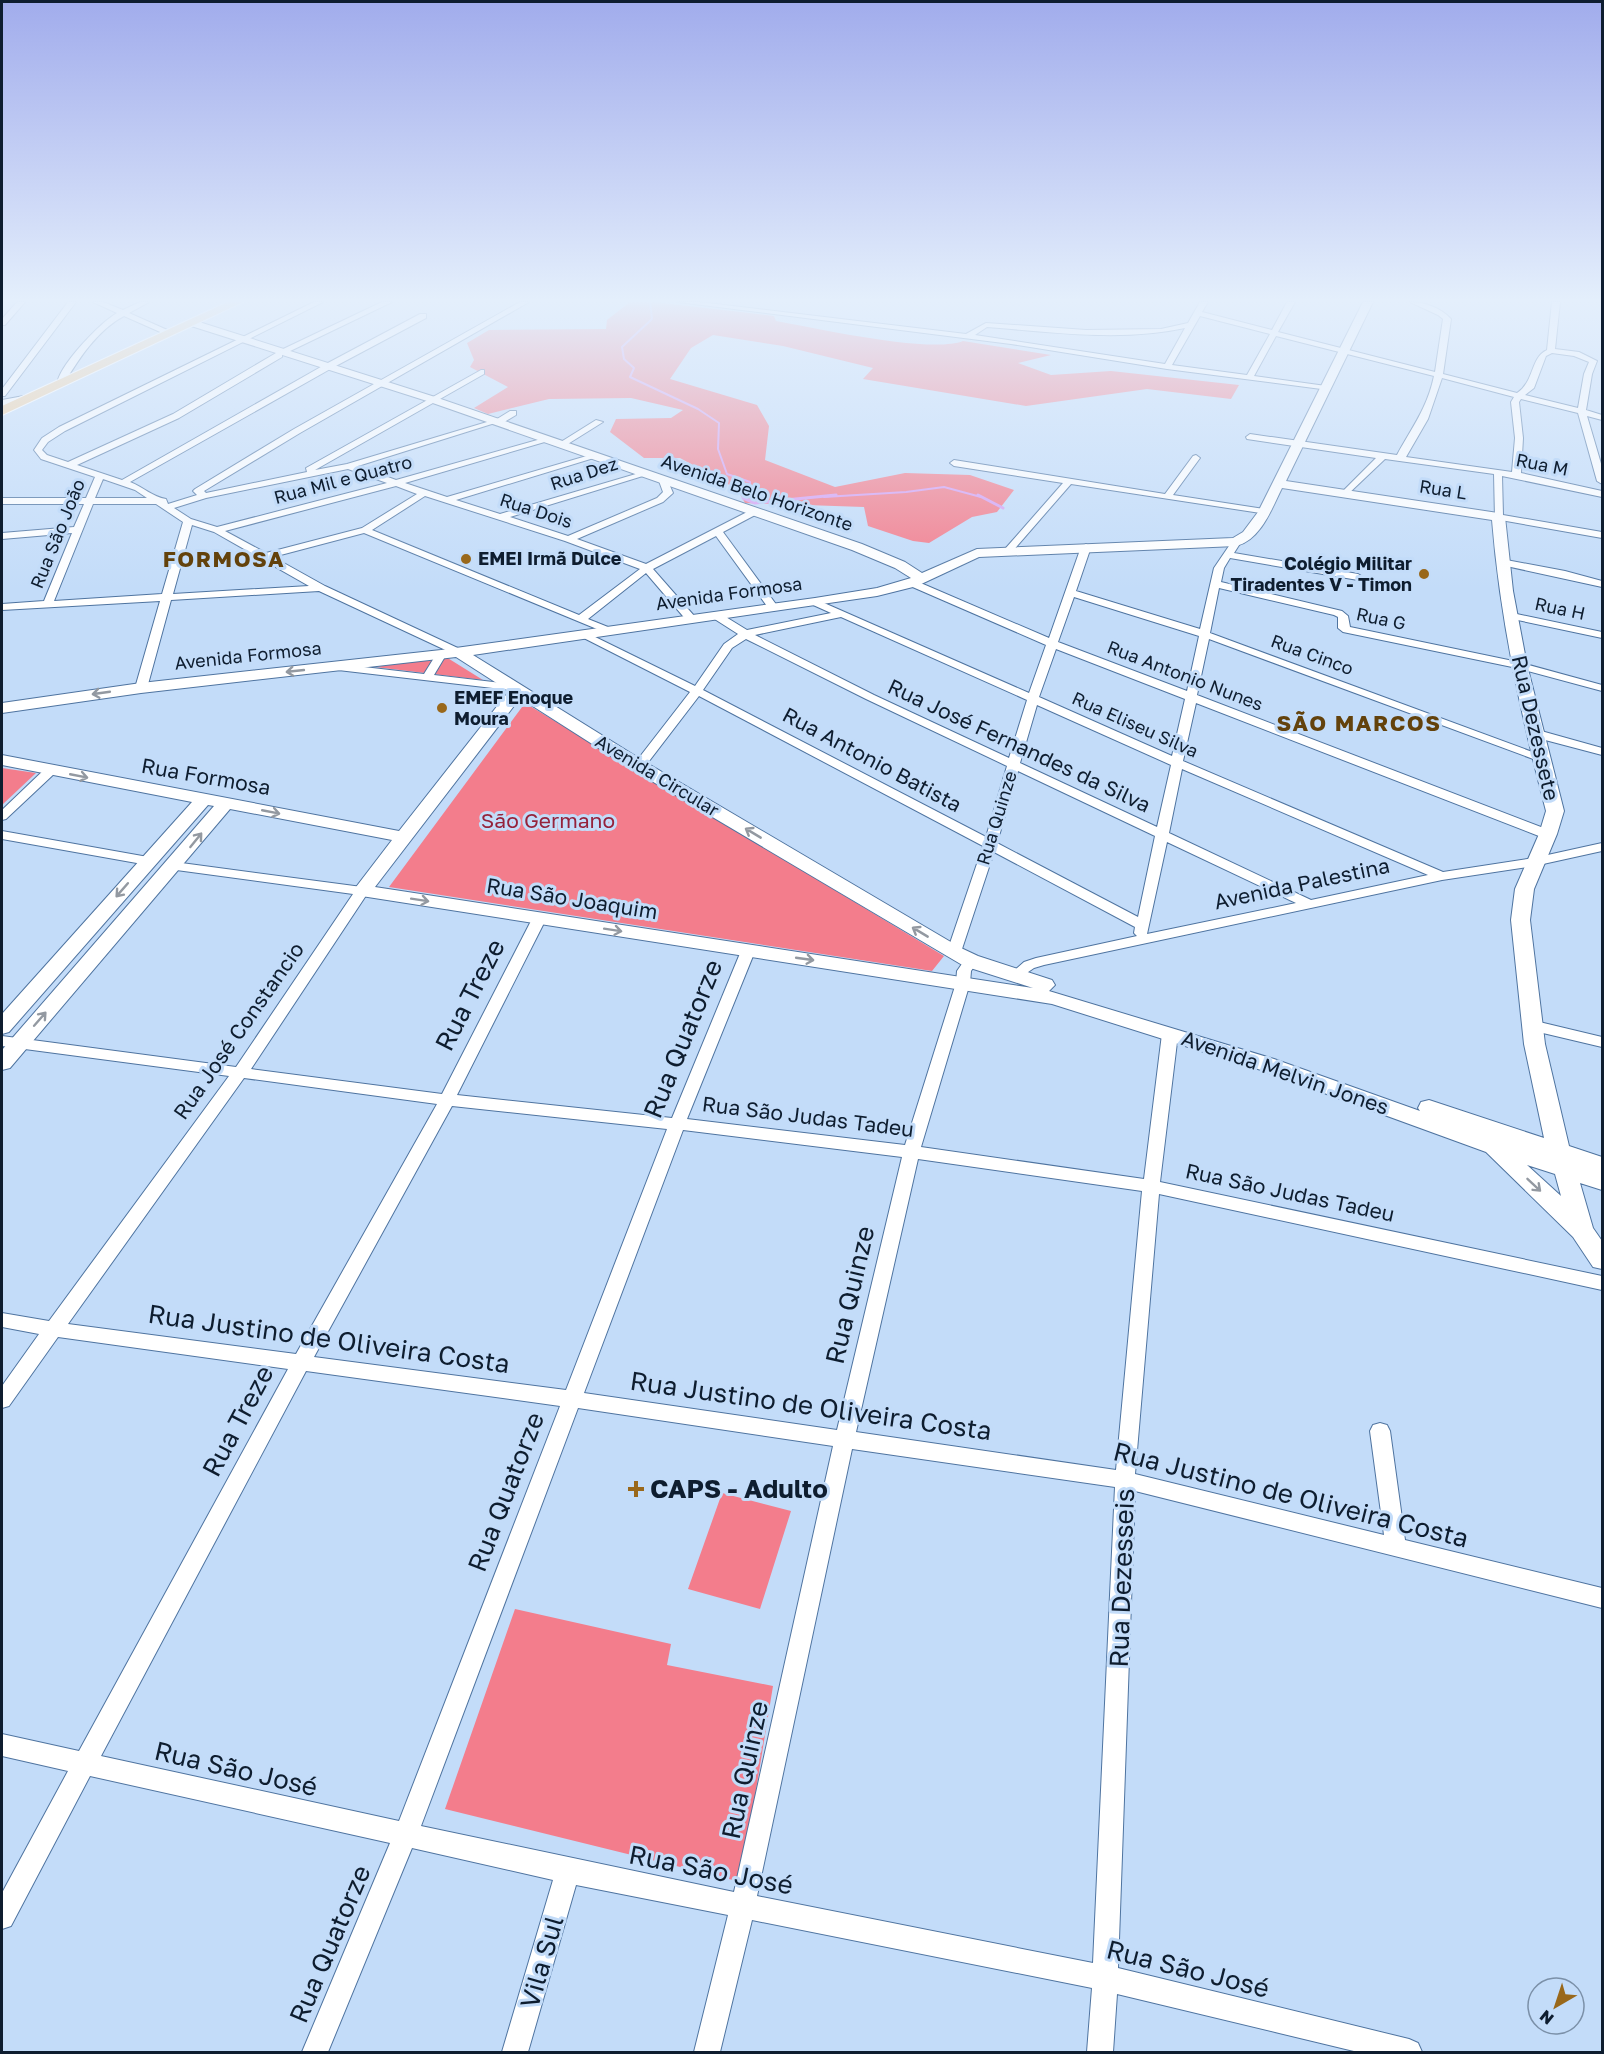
<svg xmlns="http://www.w3.org/2000/svg" width="1604" height="2054" viewBox="0 0 1604 2054" font-family="'Golos Text',sans-serif">
<style>
.green{fill:#f37d8c}
.lines{fill:none;stroke-linecap:round;stroke-linejoin:round}
.stream-far1{stroke:#d6a1f3;stroke-width:2}
.stream{stroke:#d6a1f3;stroke-width:3}
.street-casing{stroke:#4f74a0;stroke-width:2}
.secondary-casing{stroke:#4f74a0;stroke-width:2}
.primary-casing{stroke:#fff;stroke-width:2}
.street{fill:#fff;fill-rule:evenodd}
.secondary{fill:#fff;fill-rule:evenodd}
.primary{fill:#f1cd9b;fill-rule:evenodd}
.oneway{stroke:#9399a1}
.poi-dot{fill:#99681b;stroke:#c3dcf9;stroke-width:2}
.labels{text-anchor:middle;stroke-width:6;stroke-linejoin:round;paint-order:stroke}
.far-street-label{font-size:18px;fill:#0e1d2f;stroke:#c3dcf9}
.far-poi-label{font-size:18px;font-weight:bold;fill:#0e1d2f;stroke:#c3dcf9;text-anchor:start}
.street-label{font-size:21px;fill:#0e1d2f;stroke:#c3dcf9}
.park-label{font-size:21px;fill:#95223b;stroke:#c3dcf9}
.far-district-label{font-size:22px;font-weight:bold;letter-spacing:1.5px;fill:#63420c;stroke:#c3dcf9}
.near-street-label{font-size:26px;fill:#0e1d2f;stroke:#c3dcf9}
.near-poi-label{font-size:26px;font-weight:bold;fill:#0e1d2f;stroke:#c3dcf9;text-anchor:start}
</style>
<rect width="100%" height="100%" fill="#c3dcf9"/>
<path class="green" d="M 630,302 L 653,302 L 774,316 L 776,321 C 816,328 930,354 963,341 L 1051,355 L 1018,363 L 1051,375 L 1111,371 L 1239,385 L 1231,399 L 1147,389 L 1026,406 L 863,379 L 873,368 L 783,346 L 713,335 L 691,348 L 670,379 L 757,405 L 769,426 L 765,460 L 835,487 L 905,473 L 970,475 L 1014,490 L 997,512 L 972,517 L 929,543 L 913,541 L 868,526 L 864,507 L 745,503 L 737,489 L 680,458 L 644,458 L 610,432 L 616,419 L 671,418 L 683,410 L 631,398 L 549,399 L 488,414 L 474,408 L 508,387 L 470,367 L 474,360 L 467,343 L 489,330 L 606,329 L 607,320 Z
M 446,657 L 483,680 L 375,667 Z
M 525,703 L 944,956 L 932,971 L 389,887 Z
M 2,768 L 36,773 L 2,805 Z
M 722,1493 L 791,1511 L 760,1609 L 688,1589 Z
M 515,1609 L 671,1644 L 667,1665 L 773,1686 L 741,1882 L 445,1809 Z"/>
<g class="lines">
<path class="stream-far1" d="M 650,302 L 652,319 L 622,347 L 624,359 L 634,368 L 630,377 L 698,409 L 719,423 L 718,449 L 727,474 L 750,482 L 750,490 L 744,497
M 824,497 L 906,492 L 944,487 L 981,497"/>
<path class="stream" d="M 745,495 L 743,498 L 755,503 L 836,495
M 978,495 L 1003,508"/>
<defs>
<path id="street" d="M 17,302 L 25,302 L 5,325 L 2,325 L 2,319 Z
M 68,302 L 76,302 L 5,396 L 2,396 L 2,389 Z
M 93,302 L 103,302 L 123,310 L 140,302 L 149,302 L 129,313 L 174,333 L 167,335 L 124,316 C 97,330 78,360 63,385 L 57,385 C 58,366 101,322 117,313 Z
M 314,302 L 323,302 L 65,431 L 48,442 L 42,450 L 47,455 L 68,462 L 173,414 L 276,353 L 282,353 L 282,357 L 179,418 L 77,465 L 122,480 L 326,364 L 420,314 L 426,314 L 426,318 L 332,368 L 130,482 C 143,487 153,497 166,499 L 168,504 L 197,495 L 193,491 L 195,489 L 294,429 L 520,302 L 529,302 L 300,433 L 204,491 L 206,493 L 307,472 L 306,468 L 481,370 L 484,370 L 484,374 L 315,470 L 347,464 L 497,419 L 510,411 L 516,411 L 516,415 L 501,424 L 495,423 L 358,466 L 396,480 L 548,437 L 548,441 L 405,483 L 447,497 L 590,455 L 597,457 L 456,500 L 500,514 L 646,471 L 646,475 L 510,517 L 568,536 L 657,498 L 663,492 L 659,481 L 667,479 L 673,493 L 663,502 L 577,539 L 646,564 L 751,510 L 757,510 L 757,514 L 723,532 L 778,607 L 769,609 L 716,536 L 653,569 L 696,618 L 696,622 L 688,622 L 646,573 L 588,619 L 613,629 L 614,631 L 609,634 L 364,533 L 273,557 L 325,586 L 462,650 L 462,654 L 454,654 L 319,591 L 171,600 L 147,688 L 141,691 L 135,688 L 160,601 L 2,610 L 2,604 L 44,601 L 72,533 L 2,539 L 2,533 L 74,527 L 84,504 L 2,504 L 2,498 L 86,498 L 95,477 L 41,459 L 34,450 L 42,438 L 59,427 ZM 348,469 L 387,483 L 217,527 L 191,519 L 174,508 L 206,498 ZM 103,479 L 135,490 L 147,498 L 95,498 ZM 396,486 L 417,494 L 362,528 L 266,553 L 225,531 ZM 425,496 L 565,541 L 640,569 L 579,615 L 372,530 ZM 93,504 L 156,504 L 183,522 L 162,594 L 54,601 ZM 192,525 L 214,532 L 309,586 L 173,594 Z
M 382,302 L 392,302 L 286,353 L 279,351 Z
M 678,302 L 699,302 L 966,334 L 986,323 L 1086,330 L 1161,329 L 1188,323 L 1200,302 L 1208,302 L 1202,312 L 1272,330 L 1287,302 L 1295,302 L 1278,332 L 1435,372 L 1443,319 L 1438,315 L 1410,302 C 1425,302 1441,308 1451,319 L 1443,374 L 1517,393 C 1535,381 1530,358 1547,350 L 1552,302 L 1560,302 L 1555,349 L 1579,352 L 1597,361 L 1592,374 L 1586,410 L 1602,415 L 1602,420 L 1587,416 L 1602,467 L 1602,484 L 1597,481 L 1578,413 L 1521,399 L 1519,402 L 1523,438 L 1521,473 L 1602,491 L 1602,497 L 1502,476 L 1503,515 L 1602,532 L 1602,538 L 1495,519 L 1494,474 L 1385,459 L 1346,496 L 1341,493 L 1376,458 L 1247,439 L 1246,437 L 1250,434 L 1397,455 C 1412,427 1427,409 1434,376 L 1276,336 L 1254,376 L 1326,386 L 1330,388 L 1329,390 L 1167,369 L 1011,344 ZM 1200,316 L 1270,334 L 1247,375 L 1172,365 ZM 987,327 C 1052,332 1121,342 1185,328 L 1165,364 L 975,335 ZM 1552,353 L 1574,356 L 1589,362 L 1584,374 L 1578,408 L 1525,395 L 1534,388 L 1546,356 ZM 1442,378 L 1514,397 L 1511,402 L 1515,438 L 1512,472 L 1406,457 L 1428,419 Z
M 596,420 L 603,422 L 563,447 L 556,445 Z
M 1196,455 L 1200,458 L 1173,495 L 1264,509 L 1269,512 L 1267,514 L 1071,484 L 1011,553 L 1008,554 L 1003,551 L 1005,549 L 1063,483 L 954,466 L 950,463 L 954,460 L 1165,494 L 1193,456 Z
M 1236,539 L 1241,542 L 1234,553 L 1358,574 L 1363,577 L 1358,580 L 1230,558 L 1224,568 L 1221,582 L 1342,611 L 1348,616 L 1350,627 L 1518,662 L 1602,685 L 1602,691 L 1517,668 L 1343,632 L 1338,628 L 1338,617 L 1334,615 L 1219,588 L 1210,633 L 1546,757 L 1544,760 L 1536,760 L 1209,639 L 1197,695 L 1554,832 L 1555,835 L 1554,838 L 1544,838 L 1196,703 L 1183,761 L 1443,872 L 1534,858 L 1602,843 L 1602,851 L 1534,866 L 1442,880 L 1044,965 L 1034,968 L 1015,981 L 1008,976 L 1024,962 L 1036,958 L 1137,936 L 1134,933 L 1135,927 L 994,852 L 961,952 L 959,955 L 949,955 L 947,952 L 983,846 L 699,696 L 643,769 L 635,769 L 635,763 L 690,692 L 576,634 L 577,632 L 585,632 L 695,686 L 724,644 L 738,634 L 713,618 L 713,614 L 721,614 L 747,630 L 831,613 L 811,604 L 810,602 L 815,599 L 1029,693 L 1046,645 L 908,585 L 908,581 L 916,581 L 1049,638 L 1081,547 L 1086,544 L 1091,547 L 1076,591 L 1200,629 L 1214,568 L 1233,540 ZM 1074,597 L 1199,636 L 1187,691 L 1058,642 ZM 841,617 L 1027,700 L 1009,758 L 874,695 L 755,635 ZM 746,639 L 866,699 L 1007,766 L 986,837 L 703,690 L 732,648 ZM 1056,649 L 1185,699 L 1172,756 L 1039,697 ZM 1037,705 L 1171,765 L 1157,827 L 1020,763 ZM 1182,769 L 1428,875 L 1311,900 L 1169,833 ZM 1018,771 L 1155,836 L 1138,917 L 997,843 ZM 1167,842 L 1296,903 L 1147,934 Z
M 1501,559 L 1565,571 L 1602,581 L 1602,587 L 1497,564 L 1497,560 Z
M 1512,613 L 1602,632 L 1602,638 L 1508,618 L 1508,614 Z
M 441,652 L 446,655 L 434,675 L 510,684 L 516,687 L 510,690 L 338,670 L 332,667 L 338,664 L 424,674 L 437,653 Z
M 1534,729 L 1602,748 L 1602,755 L 1530,736 L 1530,730 Z
M 51,766 L 55,767 L 55,773 L 6,819 L 2,820 L 2,810 L 47,767 Z
M 2,831 L 148,857 L 155,861 L 148,865 L 2,839 Z
M 174,862 L 362,887 L 369,891 L 251,1069 L 442,1094 L 532,919 L 539,915 L 546,919 L 457,1095 L 672,1118 L 741,951 L 748,947 L 755,951 L 687,1119 L 905,1145 L 956,983 L 957,971 L 966,958 L 971,956 L 978,961 L 971,971 L 970,983 L 921,1147 L 1144,1179 L 1162,1034 L 1170,1029 L 1178,1034 L 1160,1182 L 1602,1276 L 1602,1290 L 1159,1194 L 1135,1474 L 1384,1535 L 1370,1431 L 1373,1425 L 1380,1423 L 1387,1425 L 1390,1431 L 1405,1540 L 1602,1588 L 1602,1608 L 1135,1491 L 1118,1968 L 1409,2039 L 1418,2043 L 1422,2052 L 1358,2052 L 1117,1994 L 1113,2052 L 1087,2052 L 1092,1988 L 752,1920 L 720,2052 L 694,2052 L 728,1915 L 576,1885 L 528,2052 L 502,2052 L 553,1880 L 412,1848 L 328,2052 L 302,2052 L 390,1843 L 90,1776 L 11,1926 L 2,1929 L 2,1893 L 68,1771 L 2,1756 L 2,1734 L 79,1751 L 288,1369 L 58,1337 L 9,1406 L 2,1408 L 2,1386 L 39,1334 L 2,1327 L 2,1313 L 49,1321 L 229,1076 L 2,1046 L 2,1036 L 236,1067 L 353,894 L 169,869 L 167,866 ZM 244,1078 L 437,1104 L 296,1354 L 68,1324 ZM 452,1106 L 667,1129 L 566,1390 L 314,1357 ZM 683,1130 L 902,1157 L 837,1430 L 584,1393 ZM 918,1159 L 1142,1191 L 1116,1470 L 856,1432 ZM 306,1371 L 560,1406 L 399,1821 L 101,1756 ZM 578,1408 L 833,1446 L 734,1892 L 421,1826 ZM 852,1449 L 1115,1487 L 1093,1963 L 757,1896 Z
M 1531,1020 L 1602,1037 L 1602,1047 L 1526,1029 L 1524,1025 Z"/>
<path id="secondary" d="M 1363,302 L 1373,302 L 1286,481 L 1498,513 L 1505,517 L 1513,591 L 1527,665 L 1564,811 L 1557,834 L 1534,889 L 1530,920 L 1545,1044 L 1569,1146 L 1602,1157 L 1602,1190 L 1580,1183 L 1593,1228 L 1602,1241 L 1602,1269 L 1593,1267 L 1573,1237 L 1486,1152 L 1258,1069 L 1052,1004 L 355,895 L 353,891 L 392,840 L 230,809 L 10,1068 L 2,1070 L 2,1050 L 214,806 L 208,805 L 9,1032 L 2,1034 L 2,1014 L 192,802 L 2,765 L 2,755 L 399,831 L 509,691 L 456,657 L 141,693 L 2,713 L 2,703 L 141,683 L 441,650 L 815,598 L 877,588 L 911,578 L 895,568 L 852,550 L 427,401 L 188,325 L 188,321 L 196,321 L 435,397 L 862,544 L 905,562 L 922,573 L 977,549 L 1233,538 L 1243,532 L 1258,512 ZM 1282,488 L 1492,520 C 1500,619 1521,715 1546,811 L 1539,834 L 1515,889 L 1511,920 L 1524,1044 L 1544,1138 L 1429,1100 L 1421,1102 L 1418,1108 L 1420,1111 L 1274,1059 L 1049,991 L 1055,985 L 1052,980 L 978,956 L 961,948 L 645,762 L 473,655 L 877,596 L 917,586 L 979,557 L 1236,546 C 1261,540 1272,508 1282,488 ZM 520,698 L 633,770 L 947,956 L 964,966 L 1033,988 L 375,887 ZM 1527,1165 L 1555,1174 L 1561,1196 Z
M 29,395 L 35,398 L 33,400 L 2,406 L 2,400 Z"/>
<path id="primary" d="M 228,302 L 243,302 L 2,415 L 2,406 Z"/>
</defs>
<use href="#street" class="street-casing"/>
<use href="#secondary" class="secondary-casing"/>
<use href="#primary" class="primary-casing"/>
<use href="#street" class="street"/>
<use href="#secondary" class="secondary"/>
<use href="#primary" class="primary"/>
</g>
<defs><path id="oneway-shaft" d="M-6 0H5M1.5-3L5.5 0L1.5 3" fill="none" stroke-width="1.6" stroke-linecap="round" stroke-linejoin="round" transform="scale(1.5)"/></defs>
<g class="oneway">
<use href="#oneway-shaft" transform="translate(295 671) rotate(174)"/>
<use href="#oneway-shaft" transform="translate(101 693) rotate(172)"/>
<use href="#oneway-shaft" transform="translate(79 776) rotate(11)"/>
<use href="#oneway-shaft" transform="translate(271 812) rotate(11)"/>
<use href="#oneway-shaft" transform="translate(753 833) rotate(-149)"/>
<use href="#oneway-shaft" transform="translate(196 840) rotate(-51)"/>
<use href="#oneway-shaft" transform="translate(122 890) rotate(131)"/>
<use href="#oneway-shaft" transform="translate(420 900) rotate(9)"/>
<use href="#oneway-shaft" transform="translate(613 930) rotate(9)"/>
<use href="#oneway-shaft" transform="translate(920 932) rotate(-149)"/>
<use href="#oneway-shaft" transform="translate(805 959) rotate(8)"/>
<use href="#oneway-shaft" transform="translate(40 1019) rotate(-49)"/>
<use href="#oneway-shaft" transform="translate(1534 1185) rotate(43)"/>
</g>
<linearGradient id="sky" x2="0" y2="1"><stop stop-color="#a1acec"/><stop offset="0.51" stop-color="#e4effc"/><stop offset="1" stop-color="#e4effc" stop-opacity="0"/></linearGradient>
<rect width="1604" height="589" fill="url(#sky)"/>
<g class="poi-dot">
<circle cx="466" cy="559" r="6"/>
<circle cx="1424" cy="574" r="6"/>
<circle cx="442" cy="708" r="6"/>
<path d="M633 1480h6v6h6v6h-6v6h-6v-6h-6v-6h6z"/>
</g>
<g class="labels">
<g class="far-street-label">
<text transform="translate(1542 465) rotate(11)" y="6">Rua M</text>
<text transform="translate(584 474) rotate(-18)" y="6">Rua Dez</text>
<text transform="translate(343 480) rotate(-15)" y="6">Rua Mil e Quatro</text>
<text transform="translate(1443 490) rotate(9)" y="6">Rua L</text>
<text transform="translate(757 493) rotate(19)" y="6">Avenida Belo Horizonte</text>
<text transform="translate(536 511) rotate(18)" y="6">Rua Dois</text>
<text transform="translate(58 534) rotate(-68)" y="6">Rua São João</text>
<text transform="translate(729 594) rotate(-8)" y="6">Avenida Formosa</text>
<text transform="translate(1560 609) rotate(12)" y="6">Rua H</text>
<text transform="translate(1381 619) rotate(12)" y="6">Rua G</text>
<text transform="translate(1312 655) rotate(20)" y="6">Rua Cinco</text>
<text transform="translate(248 656) rotate(-6)" y="6">Avenida Formosa</text>
<text transform="translate(1185 676) rotate(21)" y="6">Rua Antonio Nunes</text>
<text transform="translate(1135 725) rotate(24)" y="6">Rua Eliseu Silva</text>
<text transform="translate(657 776) rotate(31)" y="6">Avenida Circular</text>
<text transform="translate(997 818) rotate(-73)" y="6">Rua Quinze</text>
</g>
<g class="far-poi-label">
<text x="478" y="565">EMEI Irmã Dulce</text>
<text x="1412" y="570" text-anchor="end">Colégio Militar<tspan x="1412" dy="21">Tiradentes V - Timon</tspan></text>
<text x="454" y="704">EMEF Enoque<tspan x="454" dy="21">Moura</tspan></text>
</g>
<g class="street-label">
<text transform="translate(1535 728) rotate(77)" y="7">Rua Dezessete</text>
<text transform="translate(1019 746) rotate(25)" y="7">Rua José Fernandes da Silva</text>
<text transform="translate(872 760) rotate(28)" y="7">Rua Antonio Batista</text>
<text transform="translate(206 777) rotate(10)" y="7">Rua Formosa</text>
<text transform="translate(1302 884) rotate(-12)" y="7">Avenida Palestina</text>
<text transform="translate(572 899) rotate(9)" y="7">Rua São Joaquim</text>
<text transform="translate(239 1031) rotate(-55)" y="7">Rua José Constancio</text>
<text transform="translate(1285 1073) rotate(19)" y="7">Avenida Melvin Jones</text>
<text transform="translate(808 1117) rotate(7)" y="7">Rua São Judas Tadeu</text>
<text transform="translate(1290 1193) rotate(12)" y="7">Rua São Judas Tadeu</text>
</g>
<g class="park-label">
<text x="548" y="828">São Germano</text>
</g>
<g class="far-district-label">
<text x="224" y="567">FORMOSA</text>
<text x="1359" y="731">SÃO MARCOS</text>
</g>
<g class="near-street-label">
<text transform="translate(470 995) rotate(-63)" y="9">Rua Treze</text>
<text transform="translate(683 1039) rotate(-68)" y="9">Rua Quatorze</text>
<text transform="translate(850 1295) rotate(-77)" y="9">Rua Quinze</text>
<text transform="translate(329 1339) rotate(8)" y="9">Rua Justino de Oliveira Costa</text>
<text transform="translate(811 1406) rotate(8)" y="9">Rua Justino de Oliveira Costa</text>
<text transform="translate(238 1421) rotate(-62)" y="9">Rua Treze</text>
<text transform="translate(506 1492) rotate(-69)" y="9">Rua Quatorze</text>
<text transform="translate(1291 1495) rotate(14)" y="9">Rua Justino de Oliveira Costa</text>
<text transform="translate(1122 1578) rotate(-88)" y="9">Rua Dezesseis</text>
<text transform="translate(236 1769) rotate(13)" y="9">Rua São José</text>
<text transform="translate(745 1770) rotate(-78)" y="9">Rua Quinze</text>
<text transform="translate(711 1870) rotate(11)" y="9">Rua São José</text>
<text transform="translate(330 1944) rotate(-67)" y="9">Rua Quatorze</text>
<text transform="translate(542 1962) rotate(-74)" y="9">Vila Sul</text>
<text transform="translate(1188 1969) rotate(14)" y="9">Rua São José</text>
</g>
<g class="near-poi-label">
<text x="650" y="1498">CAPS - Adulto</text>
</g>
</g>
<rect width="1604" height="2054" fill="none" stroke="#0e1d2f" stroke-width="6"/>
<g transform="translate(1556 2006) rotate(219)"><circle r="28" fill="#c3dcf9" stroke="#7b90a8" stroke-width="1.5"/>
<path d="M0-4.5L10 22L0 15L-10 22Z" fill="#99681b"/>
<text y="-9" font-size="16" font-weight="bold" text-anchor="middle" fill="#0e1d2f">N</text>
</g>
</svg>
